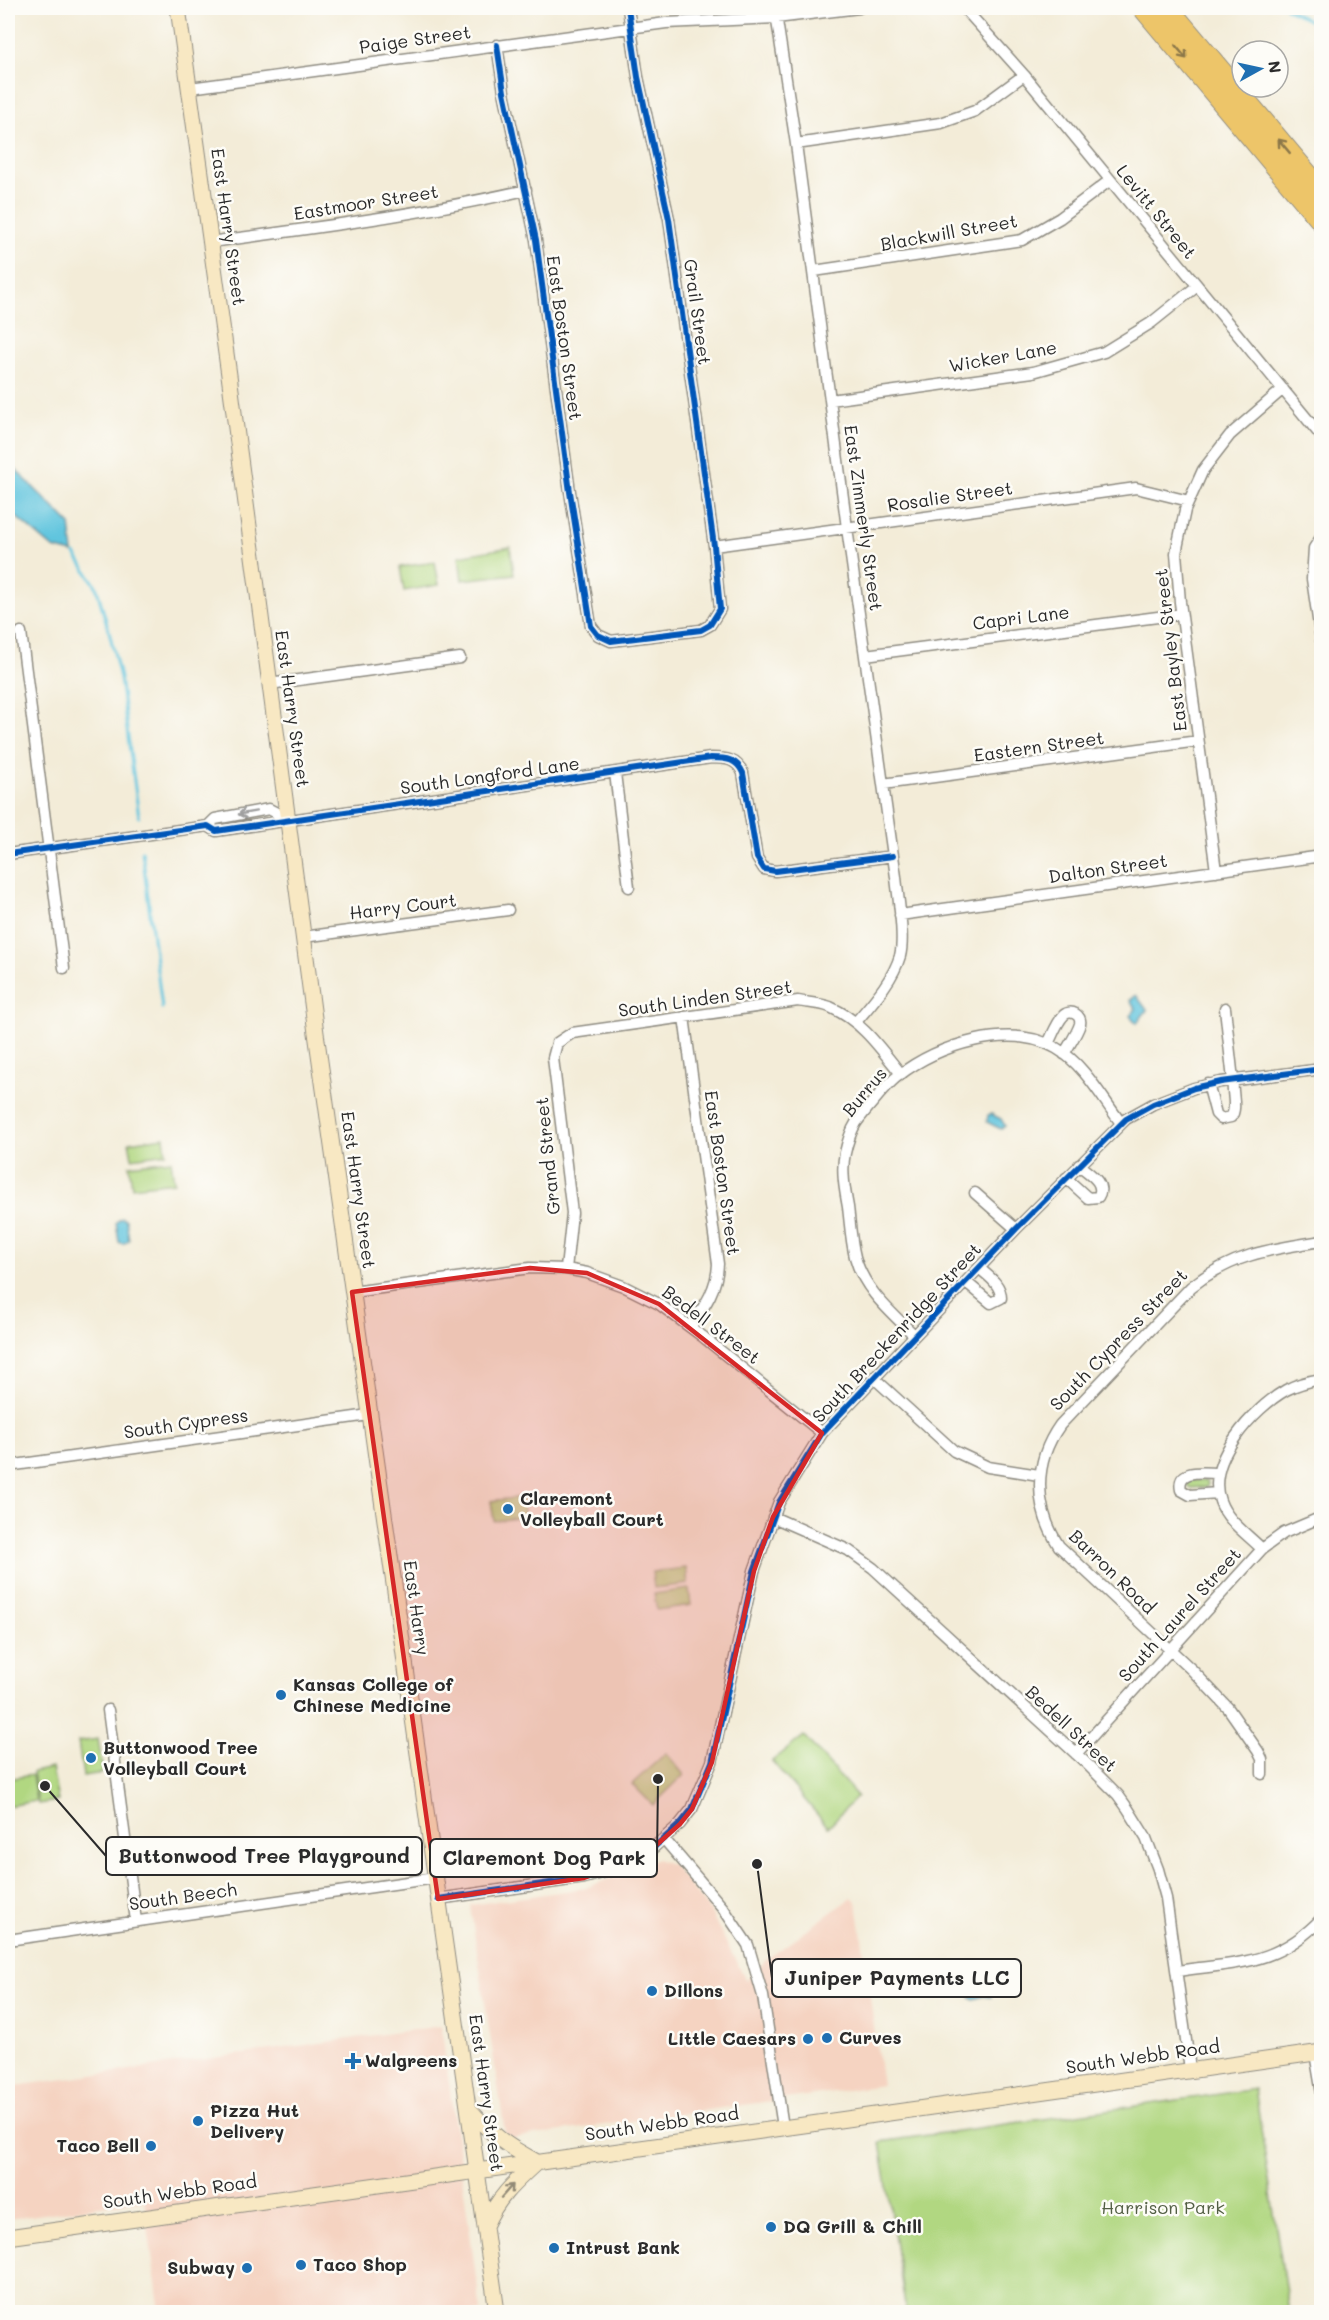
<svg xmlns="http://www.w3.org/2000/svg" width="1329" height="2320" viewBox="0 0 1329 2320" font-family="Mali,sans-serif">
<style>
.built{fill:#f5d3c1}
.green{fill:#b1d781;stroke:#6e8156;stroke-width:1.5}
.water{fill:#60c5de;stroke:#467884;stroke-width:1.5}
.lines{fill:none;stroke-linecap:round;stroke-linejoin:round}
.stream{stroke:#60c5de;stroke-width:3}
.minor-casing{stroke:#8f8c82;stroke-width:13}
.secondary-casing{stroke:#8f8c82;stroke-width:17}
.motorway-casing{stroke:#8f8c82;stroke-width:22}
.minor{stroke:#fff;stroke-width:10}
.secondary{stroke:#f8e8c3;stroke-width:15}
.motorway{stroke:#edc569;stroke-width:20}
.cycleway-casing{stroke:#fdfcf7;stroke-width:10}
.cycleway{stroke:#0057b8;stroke-width:6}
.oneway{stroke:#8c784a}
.oneway2{stroke:#a0a0a0}
.oneway3{stroke:#928a77}
.marked{fill:#d62828;fill-opacity:0.2;stroke:#d62828;stroke-width:4.5;stroke-linejoin:round}
.poi-dot{fill:#1f6fb2;stroke:#fdfcf7;stroke-width:2}
.labels{text-anchor:middle;stroke-width:5;stroke-linejoin:round;paint-order:stroke}
.street-label{font-size:18px;fill:#2b2b2b;stroke:#fdfcf7}
.poi-label{font-size:18px;font-weight:bold;fill:#2b2b2b;stroke:#fdfcf7;text-anchor:start}
.park-label{font-size:18px;fill:#535f45;stroke:#fdfcf7}
.leader{fill:none;stroke:#2b2b2b;stroke-width:2}
.callout-dot{fill:#2b2b2b;stroke:#fdfcf7;stroke-width:2}
.callout{fill:#fdfcf7;stroke:#2b2b2b;stroke-width:2}
.callout-label{font-size:20px;text-anchor:middle;font-weight:bold;fill:#2b2b2b}
</style>
<rect width="100%" height="100%" fill="#fdfcf7"/>
<filter id="ink" filterUnits="userSpaceOnUse"><feTurbulence type="fractalNoise" baseFrequency=".0167" numOctaves="2"/><feDisplacementMap in="SourceGraphic" scale="12" xChannelSelector="R" yChannelSelector="G"/><feConvolveMatrix kernelMatrix="1 2 1 2 8 2 1 2 1" color-interpolation-filters="sRGB"/></filter>
<filter id="wash" filterUnits="userSpaceOnUse"><feTurbulence type="fractalNoise" baseFrequency=".008" numOctaves="4" result="noise"/><feDisplacementMap in="SourceGraphic" scale="24" xChannelSelector="R" yChannelSelector="G"/><feGaussianBlur stdDeviation="1.35" result="paint"/><feColorMatrix in="noise" values="0 0 0 0 0 0 0 0 0 0 0 0 0 0 0 0 0 1.4 0 .05"/><feComposite in="paint" operator="in"/></filter>
<g filter="url(#wash)">
<rect width="100%" height="100%" fill="#f3ecd8"/>
<path class="built" d="M 657,1859 L 673,1865 L 710,1911 L 746,1981 L 766,1960 L 852,1897 L 857,1902 L 882,2085 L 506,2139 L 470,1905 L 586,1888 Z
M 441,2026 L 481,2312 L 160,2312 L 144,2200 L 8,2219 L 8,2087 Z"/>
<path class="green" d="M 510,547 L 514,574 L 462,580 L 459,556 Z
M 435,562 L 439,585 L 404,591 L 400,567 Z
M 164,1137 L 166,1153 L 132,1158 L 129,1142 Z
M 171,1160 L 174,1182 L 132,1187 L 129,1165 Z
M 1189,1480 L 1206,1480 L 1208,1483 L 1207,1487 L 1190,1488 L 1186,1484 Z
M 522,1497 L 525,1517 L 494,1521 L 491,1501 Z
M 686,1568 L 688,1584 L 654,1588 L 652,1572 Z
M 689,1589 L 691,1605 L 657,1610 L 654,1594 Z
M 804,1736 L 857,1796 L 828,1827 L 772,1761 Z
M 98,1739 L 103,1773 L 83,1776 L 78,1742 Z
M 666,1753 L 684,1775 L 653,1805 L 632,1784 Z
M 52,1768 L 58,1801 L 38,1804 L 33,1772 Z
M 32,1775 L 36,1801 L 8,1806 L 8,1779 Z
M 1255,2089 L 1289,2312 L 906,2312 L 880,2142 Z"/>
<path class="water" d="M 8,462 L 70,524 L 73,553 L 53,548 L 8,510 Z
M 1136,995 L 1147,1010 L 1137,1023 L 1130,1016 L 1136,1009 L 1130,1000 Z
M 991,1114 L 1001,1119 L 1005,1126 L 1001,1129 L 987,1122 L 988,1115 Z
M 122,1218 L 126,1220 L 129,1240 L 123,1244 L 119,1242 L 116,1222 Z
M 985,1986 L 990,1990 L 991,1997 L 983,1996 L 974,1999 L 970,1997 L 973,1990 Z"/>
<g class="lines">
<path class="stream" d="M 1286,8 L 1322,27
M 75,554 L 96,586 L 110,635 L 120,678 L 139,817
M 142,851 L 162,1008"/>
</g>
</g>
<g filter="url(#ink)">
<g class="lines">
<defs>
<path id="minor" d="M 775,8 L 796,144 L 847,528 L 896,877 C 898,898 905,937 900,956 C 893,980 872,1003 856,1022
M 964,8 L 1024,75 L 1322,437
M 497,45 L 504,92 L 536,240 L 570,492 L 591,626 L 598,635 L 611,641 L 701,630 L 710,625 L 720,609 L 714,546 L 669,219 L 638,77 L 628,8
M 190,88 L 666,23 L 776,18 L 859,8
M 796,144 L 941,123 L 975,111 L 1024,75
M 210,242 C 316,228 421,214 526,190
M 814,271 L 1022,240 L 1060,218 L 1109,181
M 830,400 L 1033,372 L 1104,352 L 1151,323 L 1196,287
M 1322,536 L 1314,548 L 1312,579 L 1322,646
M 714,546 L 1136,488 L 1189,501
M 21,632 L 64,968
M 865,655 L 1181,614
M 269,684 L 460,658
M 615,773 L 629,887
M 883,784 L 1198,741
M 208,826 L 215,819 L 269,809 L 288,819
M 8,854 L 208,826 L 216,831 L 711,758 C 726,758 737,759 743,773 L 757,858 L 764,869 L 775,871 L 893,856
M 1216,871 L 1180,602 L 1176,553 L 1185,510 L 1203,470 L 1230,435 L 1283,389
M 900,915 L 1322,856
M 303,937 L 508,910
M 684,1017 L 718,1264 C 717,1290 704,1307 690,1327
M 1048,1044 C 1052,1036 1057,1022 1064,1015 C 1071,1009 1082,1015 1080,1024 C 1077,1034 1069,1045 1064,1054
M 1208,1084 L 1216,1114 L 1221,1119 L 1231,1117 C 1238,1108 1231,1092 1233,1080 L 1225,1008
M 1066,1178 L 1088,1198 L 1098,1197 C 1107,1183 1088,1173 1079,1165
M 975,1193 L 1016,1229
M 566,1269 L 572,1213 L 553,1058 L 557,1043 L 572,1033 L 798,1001 C 808,1003 820,1003 830,1007 C 862,1021 880,1048 901,1074
M 966,1282 L 991,1303 L 1001,1298 C 1001,1284 988,1276 979,1268
M 352,1292 L 530,1268 L 566,1269 L 587,1273 L 623,1286 L 659,1304 L 702,1336 L 822,1433
M 914,1335 C 891,1312 864,1290 855,1257 C 851,1241 850,1223 848,1207 C 845,1191 841,1170 845,1153 C 847,1144 851,1131 856,1123 C 863,1113 888,1083 898,1076 C 938,1045 1009,1022 1056,1048 C 1084,1064 1102,1098 1121,1123
M 874,1378 L 954,1451 L 988,1467 L 1039,1475
M 8,1466 L 369,1415
M 1217,1473 C 1204,1473 1176,1468 1181,1490 L 1190,1495 L 1218,1493
M 773,1517 L 848,1550 L 873,1568 L 1085,1762 L 1118,1795 L 1128,1809 L 1146,1838 L 1158,1869 L 1166,1898 L 1190,2069
M 1262,1549 C 1247,1534 1227,1521 1220,1501 C 1205,1461 1254,1408 1286,1390 C 1297,1384 1309,1381 1322,1379
M 108,1710 L 136,1921
M 1076,1754 L 1262,1549 L 1284,1533 L 1322,1517
M 1262,1774 L 1262,1759 L 1258,1751 L 1228,1708 L 1192,1670 L 1059,1546 C 1034,1507 1033,1463 1060,1425 L 1191,1287 C 1232,1254 1271,1249 1322,1241
M 664,1839 L 723,1908 L 748,1945 L 763,1996 L 783,2127
M 438,1899 L 584,1878 L 620,1868 L 643,1857 L 680,1824 L 692,1809 L 712,1762 L 754,1571 L 779,1502 L 822,1433 L 1016,1229 L 1126,1119 L 1153,1104 L 1194,1088 L 1221,1082 L 1322,1069
M 8,1940 L 435,1878
M 1177,1971 C 1237,1962 1277,1966 1322,1918
M 1315,2053 L 1322,2094"/>
<path id="secondary" d="M 178,8 L 229,375 L 316,1033 L 497,2312
M 468,2108 C 492,2135 505,2145 537,2162 C 514,2183 498,2197 485,2226
M 8,2237 L 1322,2052"/>
<path id="motorway" d="M 1143,8 L 1322,222
M 1168,8 L 1322,191"/>
</defs>
<use href="#minor" class="minor-casing"/>
<use href="#secondary" class="secondary-casing"/>
<use href="#motorway" class="motorway-casing"/>
<use href="#minor" class="minor"/>
<use href="#secondary" class="secondary"/>
<use href="#motorway" class="motorway"/>
<defs>
<path id="cycleway" d="M 497,45 L 504,92 L 536,240 L 570,492 L 591,626 L 598,635 L 611,641 L 701,630 L 710,625 L 720,609 L 714,546 L 669,219 L 638,77 L 628,8
M 8,854 L 208,826 L 216,831 L 711,758 C 726,758 737,759 743,773 L 757,858 L 764,869 L 775,871 L 893,856
M 438,1899 L 584,1878 L 620,1868 L 643,1857 L 680,1824 L 692,1809 L 712,1762 L 754,1571 L 779,1502 L 822,1433 L 1016,1229 L 1126,1119 L 1153,1104 L 1194,1088 L 1221,1082 L 1322,1069"/>
</defs>
<use href="#cycleway" class="cycleway-casing"/>
<use href="#cycleway" class="cycleway"/>
</g>
<defs><path id="oneway-shaft" d="M-6 0H5M1.5-3L5.5 0L1.5 3" fill="none" stroke-width="1.6" stroke-linecap="round" stroke-linejoin="round" transform="scale(1.5)"/></defs>
<g class="oneway">
<use href="#oneway-shaft" transform="translate(1181 52) rotate(50)"/>
<use href="#oneway-shaft" transform="translate(1284 146) rotate(-130)"/>
</g>
<use class="oneway2" href="#oneway-shaft" transform="translate(247 813) rotate(170)"/>
<use class="oneway3" href="#oneway-shaft" transform="translate(507 2191) rotate(-48)"/>
</g>
<path class="marked" d="M 530,1268 L 587,1273 L 659,1304 L 822,1433 L 773,1517 L 754,1571 L 712,1762 L 692,1809 L 680,1824 L 643,1857 L 584,1878 L 438,1899 L 352,1292 Z"/>
<g class="poi-dot">
<circle cx="508" cy="1509" r="6"/>
<circle cx="281" cy="1695" r="6"/>
<circle cx="91" cy="1758" r="6"/>
<circle cx="652" cy="1991" r="6"/>
<circle cx="827" cy="2038" r="6"/>
<circle cx="808" cy="2039" r="6"/>
<path d="M350 2052h6v6h6v6h-6v6h-6v-6h-6v-6h6z"/>
<circle cx="198" cy="2121" r="6"/>
<circle cx="151" cy="2146" r="6"/>
<circle cx="771" cy="2227" r="6"/>
<circle cx="554" cy="2248" r="6"/>
<circle cx="301" cy="2265" r="6"/>
<circle cx="247" cy="2268" r="6"/>
</g>
<g class="labels">
<g class="street-label">
<text transform="translate(415 40) rotate(-8)" y="6">Paige Street</text>
<text transform="translate(366 203) rotate(-9)" y="6">Eastmoor Street</text>
<text transform="translate(1156 212) rotate(51)" y="6">Levitt Street</text>
<text transform="translate(228 227) rotate(82)" y="6">East Harry Street</text>
<text transform="translate(949 233) rotate(-10)" y="6">Blackwill Street</text>
<text transform="translate(697 312) rotate(82)" y="6">Grail Street</text>
<text transform="translate(564 338) rotate(82)" y="6">East Boston Street</text>
<text transform="translate(1003 357) rotate(-10)" y="6">Wicker Lane</text>
<text transform="translate(950 497) rotate(-8)" y="6">Rosalie Street</text>
<text transform="translate(863 518) rotate(82)" y="6">East Zimmerly Street</text>
<text transform="translate(1021 618) rotate(-7)" y="6">Capri Lane</text>
<text transform="translate(1171 650) rotate(-97)" y="6">East Bayley Street</text>
<text transform="translate(292 709) rotate(82)" y="6">East Harry Street</text>
<text transform="translate(1039 747) rotate(-8)" y="6">Eastern Street</text>
<text transform="translate(490 776) rotate(-8)" y="6">South Longford Lane</text>
<text transform="translate(1108 869) rotate(-8)" y="6">Dalton Street</text>
<text transform="translate(403 907) rotate(-7)" y="6">Harry Court</text>
<text transform="translate(705 999) rotate(-8)" y="6">South Linden Street</text>
<text transform="translate(865 1092) rotate(-50)" y="6">Burrus</text>
<text transform="translate(548 1156) rotate(-96)" y="6">Grand Street</text>
<text transform="translate(722 1173) rotate(82)" y="6">East Boston Street</text>
<text transform="translate(358 1190) rotate(82)" y="6">East Harry Street</text>
<text transform="translate(711 1325) rotate(37)" y="6">Bedell Street</text>
<text transform="translate(897 1333) rotate(-47)" y="6">South Breckenridge Street</text>
<text transform="translate(1119 1340) rotate(-46)" y="6">South Cypress Street</text>
<text transform="translate(186 1424) rotate(-8)" y="6">South Cypress</text>
<text transform="translate(1112 1572) rotate(44)" y="6">Barron Road</text>
<text transform="translate(416 1608) rotate(82)" y="6">East Harry</text>
<text transform="translate(1180 1615) rotate(-48)" y="6">South Laurel Street</text>
<text transform="translate(1071 1729) rotate(43)" y="6">Bedell Street</text>
<text transform="translate(183 1897) rotate(-8)" y="6">South Beech</text>
<text transform="translate(1143 2057) rotate(-8)" y="6">South Webb Road</text>
<text transform="translate(486 2093) rotate(82)" y="6">East Harry Street</text>
<text transform="translate(662 2124) rotate(-8)" y="6">South Webb Road</text>
<text transform="translate(180 2192) rotate(-8)" y="6">South Webb Road</text>
</g>
<g class="poi-label">
<text x="520" y="1505">Claremont<tspan x="520" dy="21">Volleyball Court</tspan></text>
<text x="293" y="1691">Kansas College of<tspan x="293" dy="21">Chinese Medicine</tspan></text>
<text x="103" y="1754">Buttonwood Tree<tspan x="103" dy="21">Volleyball Court</tspan></text>
<text x="664" y="1997">Dillons</text>
<text x="839" y="2044">Curves</text>
<text x="796" y="2045" text-anchor="end">Little Caesars</text>
<text x="365" y="2067">Walgreens</text>
<text x="210" y="2117">Pizza Hut<tspan x="210" dy="21">Delivery</tspan></text>
<text x="139" y="2152" text-anchor="end">Taco Bell</text>
<text x="783" y="2233">DQ Grill &amp; Chill</text>
<text x="566" y="2254">Intrust Bank</text>
<text x="313" y="2271">Taco Shop</text>
<text x="235" y="2274" text-anchor="end">Subway</text>
</g>
<g class="park-label">
<text x="1163" y="2214">Harrison Park</text>
</g>
</g>
<path class="leader" d="M45 1786L106 1856M658 1779L657 1858M757 1864L772 1978"/>
<g class="callout-dot">
<circle cx="45" cy="1786" r="6"/>
<circle cx="658" cy="1779" r="6"/>
<circle cx="757" cy="1864" r="6"/>
</g>
<g class="callout">
<rect x="106" y="1837" width="316" height="38" rx="6"/>
<rect x="430" y="1839" width="227" height="38" rx="6"/>
<rect x="772" y="1959" width="249" height="38" rx="6"/>
</g>
<g class="callout-label">
<text x="264" y="1863">Buttonwood Tree Playground</text>
<text x="544" y="1865">Claremont Dog Park</text>
<text x="897" y="1985">Juniper Payments LLC</text>
</g>
<rect width="1329" height="2320" fill="none" stroke="#fdfcf7" stroke-width="30"/>
<g transform="translate(1260 69) rotate(82)"><circle r="28" fill="#fdfcf7" stroke="#a9a8a5" stroke-width="1.5"/>
<path d="M0-4.5L10 22L0 15L-10 22Z" fill="#1f6fb2"/>
<text y="-9" font-size="16" font-weight="bold" text-anchor="middle" fill="#2b2b2b">N</text>
</g>
</svg>
